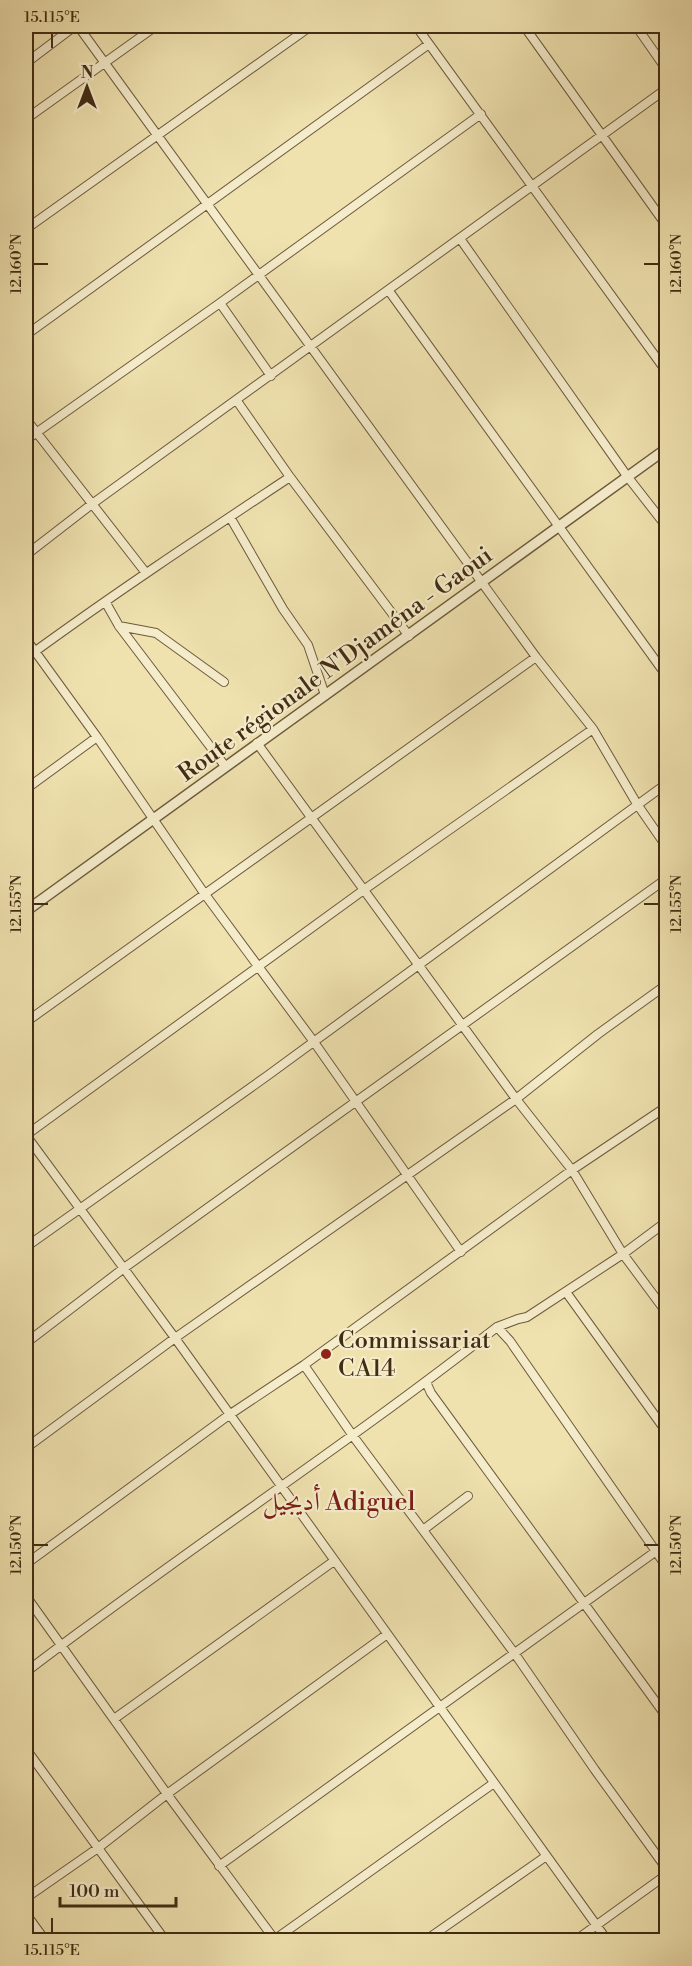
<svg xmlns="http://www.w3.org/2000/svg" width="692" height="1966" viewBox="0 0 692 1966" font-family="'Libre Bodoni',Amiri,serif">
<style>
.lines{fill:none;stroke-linecap:round;stroke-linejoin:round}
.minor-casing{stroke:#6c5a3b;stroke-width:10}
.tertiary-casing{stroke:#6c5a3b;stroke-width:12}
.minor{stroke:#f5eccb;stroke-width:8}
.tertiary{stroke:#f5eccb;stroke-width:9}
.ticks{fill:none;stroke:#412c14;stroke-width:2}
.poi-dot{fill:#8f2418;stroke:#f5eccb;stroke-width:2}
.labels{text-anchor:middle;stroke-width:4.5;stroke-linejoin:round;paint-order:stroke}
.street-label{font-size:24px;fill:#412c14;stroke:#f5eccb}
.poi-label{font-size:24px;fill:#412c14;stroke:#f5eccb;text-anchor:start}
.neighbourhood-label{font-size:26px;fill:#7a1f14;stroke:#f5eccb}
.neatline{fill:none;stroke:#412c14;stroke-width:2}
.ticks-label{font-size:15px;text-anchor:middle;fill:#412c14}
</style>
<rect width="100%" height="100%" fill="#efe2af"/>
<filter id="stains"><feTurbulence type="fractalNoise" baseFrequency=".00333" numOctaves="4"/><feColorMatrix values="0 0 0 0 .2 0 0 0 0 .09 0 0 0 0 .02 0 0 0 .5 -.17"/></filter>
<radialGradient id="worn" r=".72"><stop offset=".6" stop-color="#630" stop-opacity="0"/><stop offset="1" stop-color="#630" stop-opacity=".3"/></radialGradient>
<g class="lines">
<defs>
<path id="minor" d="M 78,26 L 536,657 L 593,729 L 637,804 L 666,846
M 416,26 L 666,371
M 524,26 L 666,225
M 636,26 L 666,69
M 26,63 L 75,26
M 26,119 L 156,26
M 26,229 L 311,26
M 461,240 L 627,476 L 666,526
M 389,291 L 666,675
M 220,303 L 271,376
M 26,335 L 429,44
M 237,401 L 290,477 L 409,636
M 26,419 L 146,573
M 26,440 L 220,303 L 481,114
M 230,517 L 283,609 L 308,645 L 325,695
M 26,555 L 92,504 L 666,89
M 106,603 L 119,626 L 225,766
M 119,626 L 156,633 L 224,682
M 26,639 L 97,737 L 204,893 L 314,1042 L 461,1252
M 26,658 C 112,595 201,536 290,477
M 257,743 L 516,1099 L 572,1170 L 623,1254 L 666,1312
M 26,789 L 97,737
M 26,1022 L 536,657
M 26,1128 L 29,1133 L 28,1138 L 175,1338 L 607,1940
M 29,1133 L 365,889 L 593,729
M 26,1247 L 267,1076 L 666,784
M 566,1292 L 666,1431
M 497,1327 L 510,1341 L 666,1566
M 26,1343 L 124,1268 L 666,879
M 304,1365 L 353,1436 L 515,1654 L 595,1770 L 666,1868
M 426,1382 L 431,1393 L 666,1716
M 26,1448 L 175,1338 L 516,1099 L 598,1034 L 666,985
M 423,1530 L 468,1496
M 26,1564 L 229,1415 L 304,1365 L 572,1170 L 666,1107
M 26,1596 L 167,1794 L 275,1940
M 26,1672 C 181,1553 344,1447 497,1327 L 518,1319 L 527,1317 L 623,1254 L 666,1222
M 114,1719 L 334,1561
M 26,1749 L 165,1940
M 219,1866 L 666,1544
M 26,1898 L 98,1848 L 167,1794 L 386,1635
M 26,1914 L 45,1940
M 274,1940 L 494,1783
M 426,1940 L 545,1857
M 576,1940 L 666,1875"/>
<path id="tertiary" d="M 26,911 L 666,449"/>
</defs>
<use href="#minor" class="minor-casing"/>
<use href="#tertiary" class="tertiary-casing"/>
<use href="#minor" class="minor"/>
<use href="#tertiary" class="tertiary"/>
</g>
<path class="ticks" d="M 52,33 L 52,48M 33,264 L 48,264M 644,264 L 659,264M 33,904 L 48,904M 644,904 L 659,904M 33,1545 L 48,1545M 644,1545 L 659,1545M 52,1918 L 52,1933"/>
<circle class="poi-dot" cx="326" cy="1354" r="6"/>
<g class="labels">
<g class="street-label">
<text transform="translate(335 664) rotate(-36)" y="8">Route régionale N'Djaména - Gaoui</text>
</g>
<g class="poi-label">
<text x="338" y="1348">Commissariat<tspan x="338" dy="28">CA14</tspan></text>
</g>
<g class="neighbourhood-label">
<text x="339" y="1510">أديجيل Adiguel</text>
</g>
</g>
<rect width="692" height="1966" fill="none" stroke="#efe2af" stroke-width="66"/>
<g transform="translate(87 87)" stroke="#f5eccb" stroke-width="4.5" paint-order="stroke">
<path d="M0-4.5L10 22L0 15L-10 22Z" fill="#412c14"/>
<text y="-9" font-size="16" font-weight="bold" text-anchor="middle" fill="#412c14">N</text>
</g>
<path d="M60 1897v9h116v-9" fill="none" stroke="#412c14" stroke-width="3"/>
<text x="69" y="1897" font-size="18" fill="#412c14" stroke="#f5eccb" stroke-width="4.5" paint-order="stroke">100 m</text>
<rect x="33" y="33" width="626" height="1900" class="neatline"/>
<g class="ticks-label">
<text x="52" y="22">15.115°E</text>
<text transform="translate(16 264) rotate(-90)" y="5">12.160°N</text>
<text transform="translate(676 264) rotate(-90)" y="5">12.160°N</text>
<text transform="translate(16 904) rotate(-90)" y="5">12.155°N</text>
<text transform="translate(676 904) rotate(-90)" y="5">12.155°N</text>
<text transform="translate(16 1545) rotate(-90)" y="5">12.150°N</text>
<text transform="translate(676 1545) rotate(-90)" y="5">12.150°N</text>
<text x="52" y="1955">15.115°E</text>
</g>
<rect width="100%" height="100%" filter="url(#stains)"/>
<rect width="100%" height="100%" fill="url(#worn)"/>
</svg>
